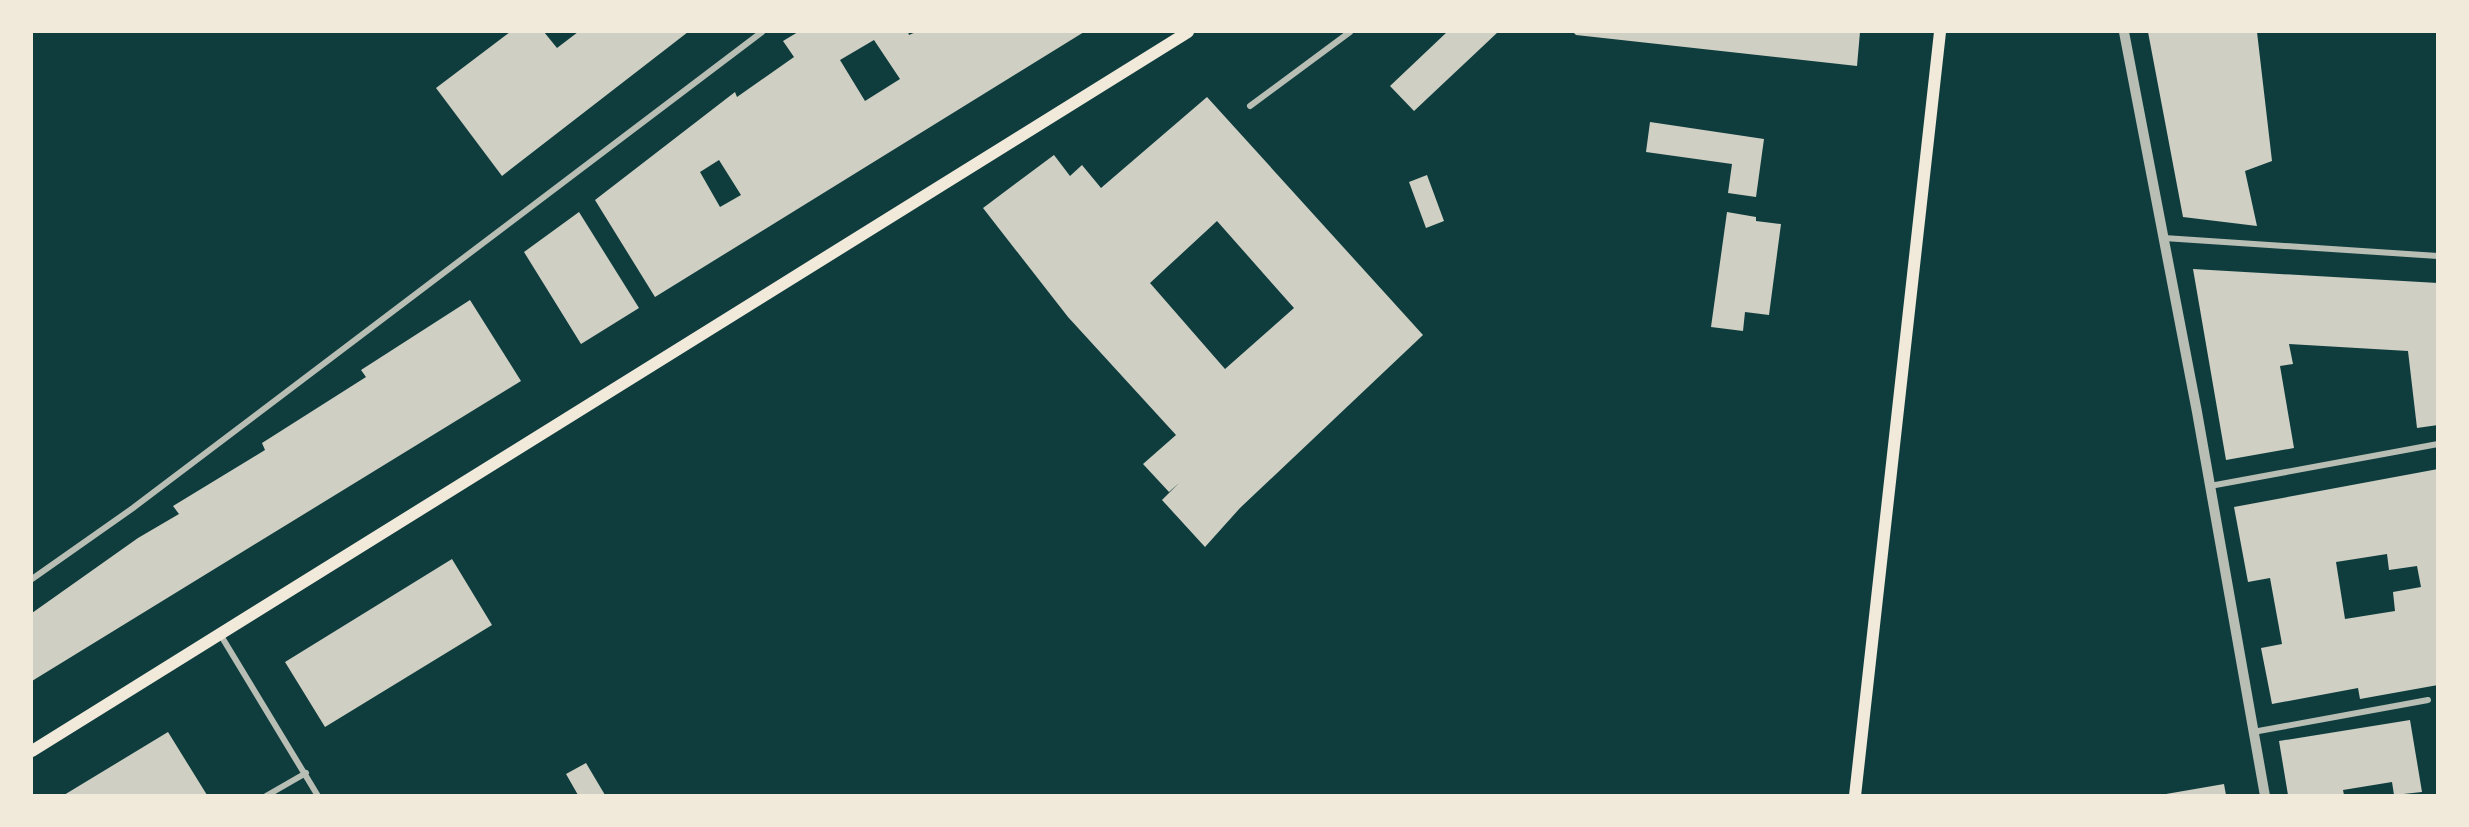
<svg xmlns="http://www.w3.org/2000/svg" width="2469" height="827" viewBox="0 0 2469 827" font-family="Arial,sans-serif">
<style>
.building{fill:#cfcfc3;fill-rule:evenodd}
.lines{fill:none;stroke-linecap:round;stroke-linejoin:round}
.minor{stroke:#b8beb3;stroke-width:6}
.tertiary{stroke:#b8beb3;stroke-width:10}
.secondary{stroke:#f1e9da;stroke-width:12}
</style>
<rect width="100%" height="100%" fill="#0f3d3e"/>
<path class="building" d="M 510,32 L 544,32 L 557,48 L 578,32 L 688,32 L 502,176 L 436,88 Z
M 798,32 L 908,32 L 909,35 L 916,32 L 1084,32 L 655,297 L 595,200 L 735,92 L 737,97 L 794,57 L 783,41 ZM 874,40 L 900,79 L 865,101 L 840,60 ZM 719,160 L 741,195 L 720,207 L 700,172 Z
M 1447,32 L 1498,32 L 1414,111 L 1390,86 Z
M 1573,32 L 1860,32 L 1857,66 L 1576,35 Z
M 2148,32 L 2257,32 L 2272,161 L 2245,171 L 2257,226 L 2183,217 Z
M 1207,97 L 1423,335 L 1240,508 L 1205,547 L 1162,500 L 1179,483 L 1169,492 L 1143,464 L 1176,435 L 1068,317 L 983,208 L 1054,155 L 1070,176 L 1082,165 L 1101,188 ZM 1217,221 L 1294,308 L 1225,369 L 1150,283 Z
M 1650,122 L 1764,139 L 1756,197 L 1728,193 L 1732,164 L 1646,152 Z
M 1427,175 L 1444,221 L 1426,228 L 1409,182 Z
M 579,212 L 639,308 L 581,344 L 524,252 Z
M 1727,212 L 1756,217 L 1756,221 L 1781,224 L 1769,315 L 1745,312 L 1743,331 L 1711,327 Z
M 2193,269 L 2438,283 L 2438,425 L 2417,428 L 2408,351 L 2289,344 L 2293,364 L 2280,366 L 2294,448 L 2226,460 Z
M 470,300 L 521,381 L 32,681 L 32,613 L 138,538 L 179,514 L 173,506 L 265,450 L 262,443 L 366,377 L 361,370 Z
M 2438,469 L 2438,685 L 2360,699 L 2358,688 L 2272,704 L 2261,648 L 2282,644 L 2270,578 L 2248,582 L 2234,507 ZM 2387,554 L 2389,570 L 2417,566 L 2421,587 L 2393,592 L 2395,611 L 2345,619 L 2336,562 Z
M 452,559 L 492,625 L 325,727 L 285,662 Z
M 2410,720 L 2422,792 L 2394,795 L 2392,782 L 2343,790 L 2344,795 L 2288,795 L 2279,741 Z
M 168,732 L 207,795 L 64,795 Z
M 586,763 L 605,795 L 578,795 L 566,774 Z
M 2224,784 L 2226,795 L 2166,795 L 2166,794 Z"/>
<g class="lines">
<path class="minor" d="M 1250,106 L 1350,32
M 2164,238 L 2438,256
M 2210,486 L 2438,444
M 32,579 L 133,508 L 762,32
M 220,634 L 318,796
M 2253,732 L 2428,700
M 266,796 L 306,773"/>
<path class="tertiary" d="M 2124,32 L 2197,412 L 2265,796"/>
<path class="secondary" d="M 32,751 L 1188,32
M 1855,796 L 1940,32"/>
</g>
<rect width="2469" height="827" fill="none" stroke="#f1e9da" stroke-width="66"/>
</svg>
